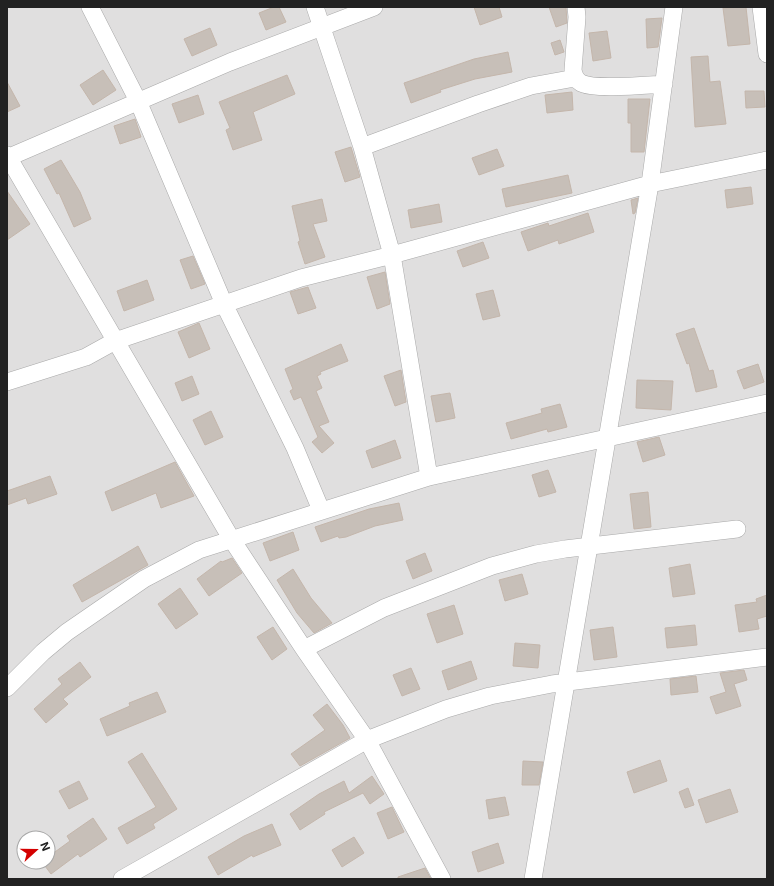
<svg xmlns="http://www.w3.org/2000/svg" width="774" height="886" viewBox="0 0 774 886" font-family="Inter,sans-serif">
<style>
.residential{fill:#e0dfdf;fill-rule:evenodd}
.building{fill:#c7bfb8;stroke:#c4b6ab}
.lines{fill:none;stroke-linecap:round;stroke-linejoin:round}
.minor-casing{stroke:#a9a9a9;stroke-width:18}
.minor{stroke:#fff;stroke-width:17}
</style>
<rect width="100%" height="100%" fill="#f2efe9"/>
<path class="residential" d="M 7,7 L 767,7 L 767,879 L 7,879 ZM 24,838 L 48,838 L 48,862 L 24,862 Z"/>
<path class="building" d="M 274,7 L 279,7 L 286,22 L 266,30 L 259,13 Z
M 474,7 L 499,7 L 502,17 L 480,25 Z
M 549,7 L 566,7 L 567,23 L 556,27 Z
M 746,7 L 750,44 L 728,46 L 723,8 Z
M 662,18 L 658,47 L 647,48 L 646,19 Z
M 210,28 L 217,45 L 192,56 L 184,39 Z
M 607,31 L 611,58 L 593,61 L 589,33 Z
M 560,40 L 564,52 L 555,55 L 551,43 Z
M 508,52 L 512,72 L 475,79 L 440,90 L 441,92 L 411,103 L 404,83 L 474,59 Z
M 708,56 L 710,82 L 720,81 L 726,124 L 695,127 L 691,57 Z
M 103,70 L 116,90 L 93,105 L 80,85 Z
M 287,75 L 295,94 L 253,112 L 262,140 L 233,150 L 226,130 L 230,128 L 219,102 Z
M 7,82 L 20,106 L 7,112 Z
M 745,91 L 764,91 L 765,107 L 746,108 Z
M 572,92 L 573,110 L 547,113 L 545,95 Z
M 198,95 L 204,114 L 179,123 L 172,104 Z
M 628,99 L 650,99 L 644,152 L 631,152 L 631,123 L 628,123 Z
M 135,119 L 141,137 L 120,144 L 114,126 Z
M 351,147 L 360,177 L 345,182 L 335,152 Z
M 497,149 L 504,166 L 479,175 L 472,158 Z
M 61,160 L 80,192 L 91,219 L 74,227 L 59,193 L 57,194 L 44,169 Z
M 568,175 L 572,193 L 506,207 L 502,189 Z
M 751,187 L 753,204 L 727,208 L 725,190 Z
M 7,191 L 30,224 L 7,240 Z
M 638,198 L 635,213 L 633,214 L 631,200 Z
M 322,199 L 327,221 L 313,224 L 325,257 L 305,264 L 298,242 L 300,241 L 292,206 Z
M 439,204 L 442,222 L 411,228 L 408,210 Z
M 588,213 L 594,232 L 559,244 L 558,240 L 528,251 L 521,232 L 548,223 L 549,226 Z
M 483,242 L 489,258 L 463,267 L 457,251 Z
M 193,256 L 205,284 L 191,289 L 180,260 Z
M 385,272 L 390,304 L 377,309 L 367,277 Z
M 147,280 L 154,300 L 124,311 L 117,291 Z
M 308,287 L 316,308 L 298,314 L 290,292 Z
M 493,290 L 500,316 L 483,320 L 476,294 Z
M 199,323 L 210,349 L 189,358 L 178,332 Z
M 694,328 L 709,371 L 713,370 L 717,387 L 696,392 L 689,363 L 687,364 L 676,334 Z
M 341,344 L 348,361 L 320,372 L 321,374 L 317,376 L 322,388 L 316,391 L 329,422 L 319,426 L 334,443 L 322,453 L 312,442 L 318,437 L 301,397 L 294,400 L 290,391 L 293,389 L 285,369 Z
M 758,364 L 764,382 L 744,389 L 737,371 Z
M 401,370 L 406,402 L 395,406 L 384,376 Z
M 192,376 L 199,394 L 182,401 L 175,383 Z
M 637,380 L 673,381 L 671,410 L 636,408 Z
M 450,393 L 455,418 L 436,422 L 431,396 Z
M 560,404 L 567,427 L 548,432 L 547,429 L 511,439 L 506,423 L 542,413 L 541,409 Z
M 211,411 L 223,437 L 205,445 L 193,420 Z
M 659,437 L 665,455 L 643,462 L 637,442 Z
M 395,440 L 401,458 L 372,468 L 366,451 Z
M 175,462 L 194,496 L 161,508 L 156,493 L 112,511 L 105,492 Z
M 548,470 L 556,492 L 539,497 L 532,475 Z
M 50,476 L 57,494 L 28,504 L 26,498 L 7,505 L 7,491 Z
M 648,492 L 651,527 L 634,529 L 630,494 Z
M 399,503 L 403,520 L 375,526 L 346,537 L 339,538 L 338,536 L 321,542 L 315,527 L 369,509 Z
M 293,532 L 299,550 L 270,561 L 263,543 Z
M 138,546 L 148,565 L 82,602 L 73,585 Z
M 425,553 L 432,571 L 413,579 L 406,561 Z
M 232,558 L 242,573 L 209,596 L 197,579 L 221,561 L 222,562 Z
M 690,564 L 695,594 L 673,597 L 669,568 Z
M 293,569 L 311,598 L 332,623 L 314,633 L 297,613 L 277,580 Z
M 522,574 L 528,594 L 505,601 L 499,580 Z
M 180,588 L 198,614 L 176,629 L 158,604 Z
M 767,595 L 767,616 L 757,619 L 759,629 L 739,632 L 735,605 L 757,602 L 756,599 Z
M 454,605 L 463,634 L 437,643 L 427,614 Z
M 695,625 L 697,645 L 667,648 L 665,628 Z
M 273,627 L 287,649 L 272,660 L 257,637 Z
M 613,627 L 617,657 L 594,660 L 590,630 Z
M 515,643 L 540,645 L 538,668 L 513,666 Z
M 471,661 L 477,679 L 448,690 L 442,671 Z
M 80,662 L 91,677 L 63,699 L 68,704 L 46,723 L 34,709 L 62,684 L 58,679 Z
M 411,668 L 420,689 L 402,696 L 393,675 Z
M 744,670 L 747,680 L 734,684 L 741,706 L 716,714 L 710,697 L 726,692 L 720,673 Z
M 696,676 L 698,692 L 671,695 L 670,679 Z
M 157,692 L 166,712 L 107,736 L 100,719 L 130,706 L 129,703 Z
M 327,704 L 343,725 L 350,738 L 300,766 L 291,754 L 325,730 L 313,715 Z
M 142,753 L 177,809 L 153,824 L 155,828 L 127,844 L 118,828 L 156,807 L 128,762 Z
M 660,760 L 667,781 L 634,793 L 627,772 Z
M 523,761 L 543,762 L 539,785 L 522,785 Z
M 372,776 L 384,794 L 370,804 L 363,793 L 324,812 L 325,814 L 300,830 L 290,814 L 319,794 L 344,781 L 349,793 Z
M 79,781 L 88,799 L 69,809 L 59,791 Z
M 688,788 L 694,805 L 685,808 L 679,792 Z
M 730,789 L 738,812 L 706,823 L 698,800 Z
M 505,797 L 509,815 L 489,819 L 486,800 Z
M 392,807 L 404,832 L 388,839 L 377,813 Z
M 93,818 L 107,839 L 80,857 L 78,854 L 51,874 L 42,862 L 48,862 L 48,857 L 70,841 L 67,836 Z
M 272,824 L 281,845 L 253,857 L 252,855 L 218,875 L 208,857 L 244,836 Z
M 354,837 L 364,853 L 342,867 L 332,850 Z
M 498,843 L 504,863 L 478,872 L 472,852 Z
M 425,868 L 431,879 L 398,879 L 398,877 Z"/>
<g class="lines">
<defs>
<path id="minor" d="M 90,7 L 138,101 L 224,304 L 295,448 L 321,510
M 315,7 L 362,147 L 392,255 L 429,477
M 576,7 L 577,17 L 573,70 C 574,76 576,80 581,83 C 594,90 646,85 664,84
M 761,7 L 767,54
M 362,147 L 478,104 L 531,86 L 575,78
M 7,155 L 232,540 L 304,649 L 367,740 L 442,879
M 7,158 L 230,62 L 374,7
M 7,382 L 86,357 L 115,341 L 301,278 L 392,255 L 650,184 L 767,160
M 304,649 L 384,608 L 492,566 L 536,554 L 565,549 L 737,529
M 7,688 L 43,652 L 67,632 L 144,579 L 199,550 L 429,477 L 767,403
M 122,879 L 367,740 L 446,709 L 490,696 L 552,684 L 767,657
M 533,879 L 650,184 L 674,7"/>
</defs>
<use href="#minor" class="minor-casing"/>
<use href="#minor" class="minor"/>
</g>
<rect width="774" height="886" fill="none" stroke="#222222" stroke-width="16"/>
<g transform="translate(36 850) rotate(69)"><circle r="19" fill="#ffffff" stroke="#a7a7a7"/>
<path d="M0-3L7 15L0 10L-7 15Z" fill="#d40000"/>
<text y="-6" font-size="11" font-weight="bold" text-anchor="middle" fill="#222222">N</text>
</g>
</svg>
